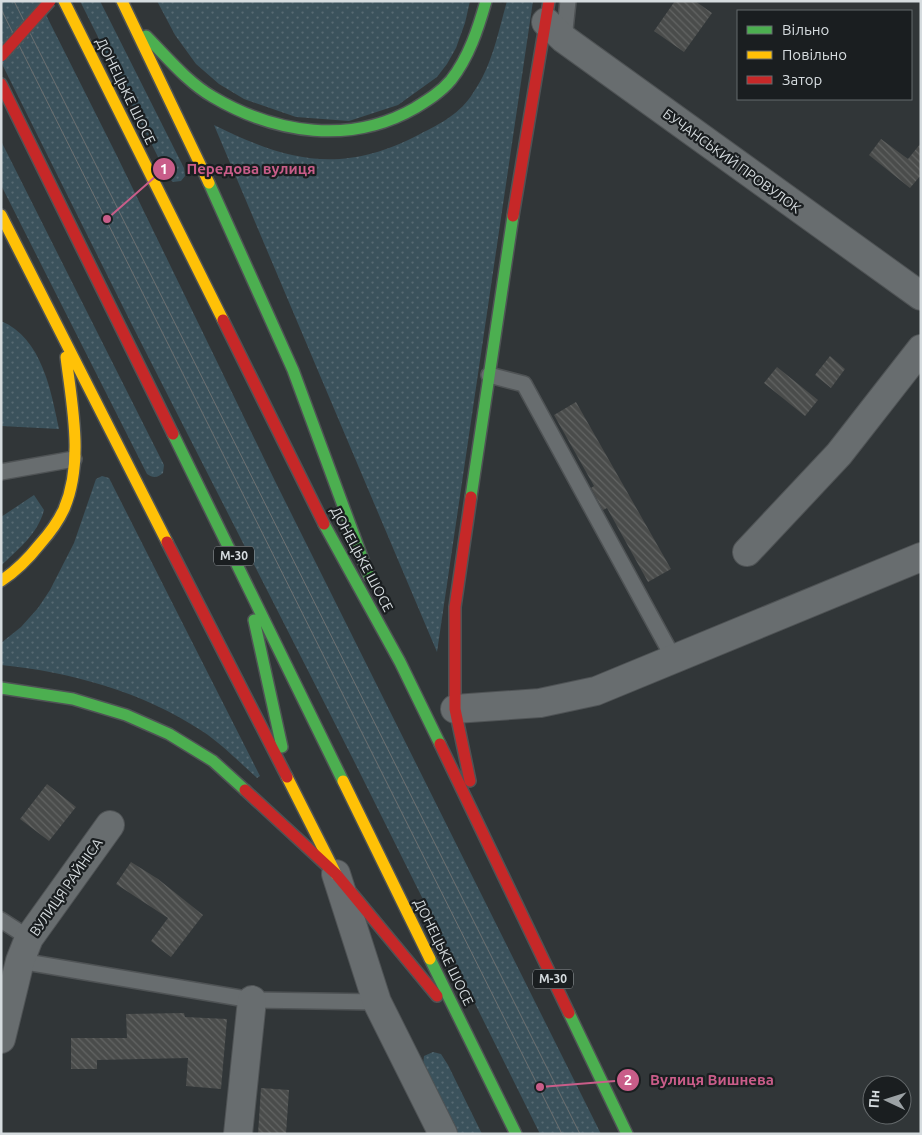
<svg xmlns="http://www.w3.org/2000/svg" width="922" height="1135" viewBox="0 0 922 1135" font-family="Ubuntu,sans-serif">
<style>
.grass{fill:url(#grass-dots)}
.building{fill:url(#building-back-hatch)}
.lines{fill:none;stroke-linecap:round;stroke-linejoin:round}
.lane-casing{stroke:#4f5355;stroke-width:18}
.street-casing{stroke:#4f5355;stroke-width:30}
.fast-casing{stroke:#4f5355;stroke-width:14}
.slow-casing{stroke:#4f5355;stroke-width:14}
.jam-casing{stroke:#4f5355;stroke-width:14}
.lane{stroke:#686d6f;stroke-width:15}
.street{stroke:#686d6f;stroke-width:28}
.fast{stroke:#4caf50;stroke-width:11}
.slow{stroke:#ffc107;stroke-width:11}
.jam{stroke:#c62828;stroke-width:11}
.tram{stroke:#6c7071;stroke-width:1}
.jam-bridge-casing{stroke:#4f5355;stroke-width:14;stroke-linecap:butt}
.jam-bridge{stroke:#c62828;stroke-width:11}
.labels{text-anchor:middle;stroke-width:4.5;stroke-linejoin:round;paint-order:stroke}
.shield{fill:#1a1e20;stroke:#9ea3a6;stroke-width:1}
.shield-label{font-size:12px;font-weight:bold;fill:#d6dcdf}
.street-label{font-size:14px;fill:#d6dcdf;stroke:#1a1e20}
.leader{fill:none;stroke:#c95d89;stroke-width:2}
.callout-dot{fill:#c95d89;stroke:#1a1e20;stroke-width:2}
.mark-label{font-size:15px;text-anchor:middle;font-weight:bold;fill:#fff}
.callout-label{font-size:15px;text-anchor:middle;font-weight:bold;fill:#c95d89;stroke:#1a1e20;stroke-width:4.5;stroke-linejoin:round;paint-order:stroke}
</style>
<defs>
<pattern id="grass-dots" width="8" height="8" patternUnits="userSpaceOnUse" patternTransform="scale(1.25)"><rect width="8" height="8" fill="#3b525c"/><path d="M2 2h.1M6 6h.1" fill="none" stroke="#576a73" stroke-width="1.8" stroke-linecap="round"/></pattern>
<pattern id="building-back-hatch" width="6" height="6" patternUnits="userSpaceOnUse" patternTransform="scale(1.25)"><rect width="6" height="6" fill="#4a4c4b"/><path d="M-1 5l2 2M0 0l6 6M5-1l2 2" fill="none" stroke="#636564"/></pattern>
</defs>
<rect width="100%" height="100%" fill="#313638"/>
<path class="grass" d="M 1,1 L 39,1 L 117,156 L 275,481 L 601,1134 L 540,1134 L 355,763 L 132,325 L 1,62 Z
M 80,1 L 100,1 L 184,168 L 185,176 L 181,181 L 173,182 L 168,177 Z
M 157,1 L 470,1 L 465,23 L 456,48 L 447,64 L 437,77 L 398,105 L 349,121 L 296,117 L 244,99 L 219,84 L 196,64 L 175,35 Z
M 507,1 L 533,1 L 437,652 L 214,125 C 289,162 342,175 420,134 C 440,124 461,113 473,93 C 492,66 498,33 507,1 Z
M 1,141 L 164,465 L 163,473 C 157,478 153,478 147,474 L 1,185 Z
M 1,321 C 42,338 51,391 59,429 L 1,426 Z
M 102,476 L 109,478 L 260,776 L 257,778 C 239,762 222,744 202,731 C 143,692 71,672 1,665 L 1,643 L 21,627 L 38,608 L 50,590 L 74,543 L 96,479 Z
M 34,495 L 44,510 C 38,534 18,549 1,566 L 1,517 Z
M 433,1052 L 441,1054 L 448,1065 L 482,1134 L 458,1134 L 423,1065 L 424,1056 Z"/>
<path class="building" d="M 675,1 L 695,1 L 712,13 L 684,52 L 654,31 Z
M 881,139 L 908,159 L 921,143 L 921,175 L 910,188 L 869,155 Z
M 830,356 L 845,369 L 831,388 L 815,375 Z
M 777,367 L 818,400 L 805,416 L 764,383 Z
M 576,402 L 671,569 L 648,582 L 607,508 L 603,510 L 591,488 L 594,486 L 554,415 Z
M 47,784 L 76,807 L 49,841 L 20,819 Z
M 131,862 L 158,879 L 203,915 L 171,957 L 151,941 L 168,918 L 116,884 Z
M 184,1013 L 185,1017 L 227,1019 L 221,1089 L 186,1086 L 188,1058 L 97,1060 L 97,1069 L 71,1069 L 71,1038 L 127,1038 L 126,1014 Z
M 261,1088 L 289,1090 L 286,1134 L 258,1134 Z"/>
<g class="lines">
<defs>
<path id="lane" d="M 564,39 L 568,1
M 489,375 L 524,384 L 674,659
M 1,472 L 74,459
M 1,920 L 29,938
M 20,961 L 252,1000 L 377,1002"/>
<path id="street" d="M 546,22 L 564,39 L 921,296
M 747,552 L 839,454 L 921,349
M 455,709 L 540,703 L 596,691 L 921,557
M 336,874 L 377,1002 L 443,1134
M 1,1039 L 20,961 L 29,938 L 110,825
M 238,1134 L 252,1000"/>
<path id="fast" d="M 146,36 C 167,57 187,82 213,97 C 276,134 351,145 415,108 C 428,100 441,92 451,80 C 469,57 478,29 486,1
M 209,183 L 293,370 L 369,576
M 173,434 L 343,781
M 471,497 L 513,216
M 324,524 L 400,662 L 440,744
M 254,620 L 282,747
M 1,688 L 73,699 L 126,715 L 169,734 L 213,761 L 245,790
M 430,959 L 516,1134
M 569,1013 L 627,1134"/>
<path id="slow" d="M 64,1 L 223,320
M 122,1 L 209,183
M 1,215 L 167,542
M 1,581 C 16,571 29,558 40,544 C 49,534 58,522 64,509 C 84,462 72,406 66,357
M 287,777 L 336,874
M 343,781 L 430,959"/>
<path id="jam" d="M 1,84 L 173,434
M 513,216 L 549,1
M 223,320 L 324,524
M 167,542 L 287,777
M 440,744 L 569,1013
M 470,781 L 455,709 L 455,607 L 471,497
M 245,790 L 336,874 L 437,996"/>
</defs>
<use href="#lane" class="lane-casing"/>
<use href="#street" class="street-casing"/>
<use href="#fast" class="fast-casing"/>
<use href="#slow" class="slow-casing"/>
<use href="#jam" class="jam-casing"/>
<use href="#lane" class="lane"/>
<use href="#street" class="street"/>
<use href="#fast" class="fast"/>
<use href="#slow" class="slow"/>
<use href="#jam" class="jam"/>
<path class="tram" d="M 14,1 L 580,1134
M 1,9 L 562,1134"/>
<defs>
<path id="jam-bridge" d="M 1,56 L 50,1"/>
</defs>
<use href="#jam-bridge" class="jam-bridge-casing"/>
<use href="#jam-bridge" class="jam-bridge"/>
</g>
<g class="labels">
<g class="shield">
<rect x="214" y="546.5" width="40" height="19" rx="4"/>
<rect x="533" y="969.5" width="40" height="19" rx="4"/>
</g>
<g class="shield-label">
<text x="234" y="560">М-30</text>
<text x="553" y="983">М-30</text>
</g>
<g class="street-label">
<text transform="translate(126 91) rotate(64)" y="5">ДОНЕЦЬКЕ ШОСЕ</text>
<text transform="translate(732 161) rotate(36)" y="5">БУЧАНСЬКИЙ ПРОВУЛОК</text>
<text transform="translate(362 559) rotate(62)" y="5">ДОНЕЦЬКЕ ШОСЕ</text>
<text transform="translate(66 887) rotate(-55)" y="5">ВУЛИЦЯ РАЙНІСА</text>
<text transform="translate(444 952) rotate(64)" y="5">ДОНЕЦЬКЕ ШОСЕ</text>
</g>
</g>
<path class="leader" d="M107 219L164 169M540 1087L628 1080"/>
<g class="callout-dot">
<circle cx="107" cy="219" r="5"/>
<circle cx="540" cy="1087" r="5"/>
<circle cx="164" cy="169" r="12"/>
<circle cx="628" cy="1080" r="12"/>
</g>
<g class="mark-label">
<text x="164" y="174">1</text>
<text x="628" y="1085">2</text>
</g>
<g class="callout-label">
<text x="251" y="174">Передова вулиця</text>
<text x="712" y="1085">Вулиця Вишнева</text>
</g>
<rect width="922" height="1135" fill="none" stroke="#d6dcdf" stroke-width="5"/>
<rect x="737" y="10" width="175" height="90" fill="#1a1e20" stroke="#656a6c"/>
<rect x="747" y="26" width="25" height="8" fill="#4caf50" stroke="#656a6c"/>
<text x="782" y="35" font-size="15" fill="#d6dcdf">Вільно</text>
<rect x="747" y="51" width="25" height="8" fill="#ffc107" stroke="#656a6c"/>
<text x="782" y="60" font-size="15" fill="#d6dcdf">Повільно</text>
<rect x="747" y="76" width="25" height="8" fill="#c62828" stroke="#656a6c"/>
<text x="782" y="85" font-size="15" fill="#d6dcdf">Затор</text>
<g transform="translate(887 1100) rotate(274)"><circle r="24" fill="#1a1e20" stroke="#656a6c"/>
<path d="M0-4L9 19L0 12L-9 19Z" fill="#9ca2a5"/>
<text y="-8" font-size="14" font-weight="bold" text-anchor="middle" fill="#d6dcdf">Пн</text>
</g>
</svg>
